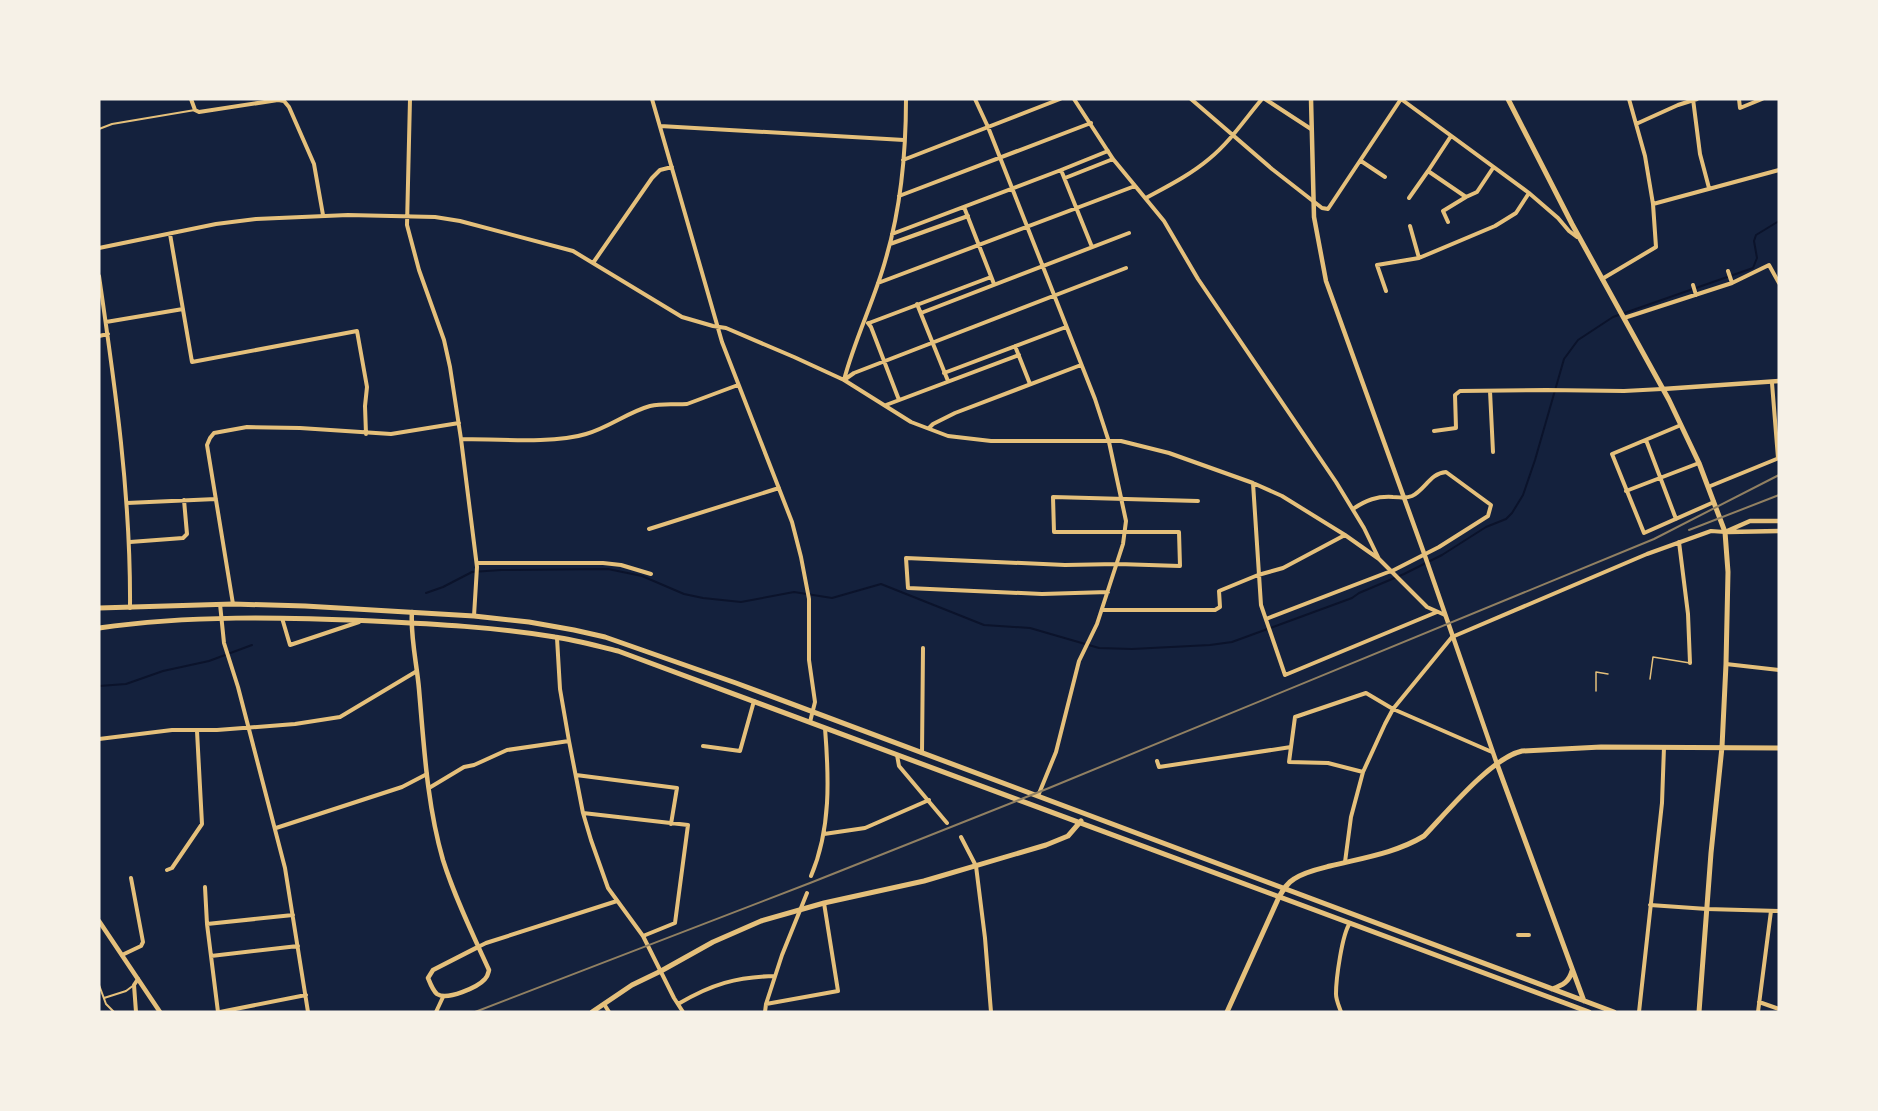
<svg xmlns="http://www.w3.org/2000/svg" width="1878" height="1111" viewBox="0 0 1878 1111" font-family="'PT Serif',serif">
<style>
.lines{fill:none;stroke-linecap:round;stroke-linejoin:round}
.stream{stroke:#0b132b;stroke-width:2}
.service{stroke:#e5c07b;stroke-width:1.5}
.pedestrian{stroke:#e5c07b;stroke-width:2}
.minor{stroke:#e5c07b;stroke-width:4}
.tertiary{stroke:#e5c07b;stroke-width:4.5}
.secondary{stroke:#e5c07b;stroke-width:5}
.primary{stroke:#e5c07b;stroke-width:5}
.rail{stroke:#918062;stroke-width:2}
</style>
<rect width="100%" height="100%" fill="#14213d"/>
<g class="lines">
<path class="stream" d="M 426,593 L 443,587 L 472,572 L 501,570 L 608,569 L 642,576 L 684,594 L 703,598 L 741,602 L 794,592 L 832,598 L 881,584 L 984,625 L 1030,628 L 1099,648 L 1132,649 L 1210,645 L 1232,642 L 1352,598 L 1359,593 L 1404,574 L 1442,555 L 1486,527 L 1506,519 L 1512,513 L 1523,495 L 1535,460 L 1564,359 L 1578,340 L 1613,317 L 1753,268 L 1757,258 L 1754,241 L 1756,235 L 1779,221
M 99,686 L 126,684 L 163,671 L 209,661 L 252,645"/>
<path class="service" d="M 1650,679 L 1653,657 L 1690,663
M 1596,691 L 1596,672 L 1608,674"/>
<path class="pedestrian" d="M 99,129 L 112,124 L 195,110
M 99,985 L 106,1004 L 114,1012
M 104,998 L 126,991 L 134,985"/>
<path class="minor" d="M 191,99 L 195,110 L 199,112 L 278,100 L 284,101 L 289,107 L 314,164 L 323,215
M 410,99 L 407,225 L 419,270 L 444,340 L 450,367 L 461,439 L 477,567 L 474,616
M 652,99 L 722,342 L 792,522 L 801,557 L 809,599 L 809,660 L 815,702 L 810,722
M 975,99 L 988,127 L 1095,399 L 1109,442 L 1126,521 L 1123,544 L 1097,624 L 1079,661 L 1056,752 L 1038,796
M 1074,99 L 1113,159 L 1164,221 L 1198,279 L 1336,482 L 1364,528 L 1379,559 L 1427,607 L 1445,615
M 1191,99 L 1272,169 L 1322,208 L 1328,209 L 1401,99
M 1265,99 L 1311,129
M 1401,99 L 1529,193 L 1558,218 L 1569,231 L 1577,237
M 1693,99 L 1700,154 L 1709,188
M 1739,99 L 1740,108 L 1762,99
M 1636,124 L 1678,105 L 1697,99
M 660,126 L 904,140
M 1451,136 L 1428,171 L 1466,197 L 1477,192 L 1493,168
M 903,160 L 1060,99
M 1361,161 L 1385,177
M 1061,170 L 1108,151
M 1065,178 L 1113,159
M 899,196 L 1091,123
M 1146,198 C 1168,186 1190,175 1209,159 C 1230,142 1245,119 1262,99
M 1409,198 L 1428,171
M 1653,204 L 1779,170
M 964,207 L 994,284
M 1448,222 L 1443,211 L 1466,197
M 1410,226 L 1419,258
M 170,234 L 192,362 L 357,331 L 367,387 L 365,406 L 366,434
M 892,234 L 1061,170 L 1092,247
M 890,244 L 968,216
M 99,248 L 216,224 L 256,219 L 348,215 L 435,217 L 460,221 L 573,251 L 682,317 L 713,326 L 726,328 L 794,357 L 844,380 L 911,422 L 948,436 L 991,441 L 1121,441 L 1169,453 L 1253,483 L 1282,496 L 1345,535 L 1379,559
M 593,263 L 652,178 L 660,170 L 672,167
M 1728,271 L 1732,283
M 99,276 C 115,386 131,497 130,608
M 1602,279 L 1656,247 L 1653,204 L 1645,156 L 1629,99
M 878,283 L 1135,186
M 1693,285 L 1696,295
M 1386,291 L 1377,265 L 1419,258 L 1495,226 L 1516,213 L 1529,193
M 917,304 L 948,381
M 921,313 L 1129,233
M 1624,318 L 1732,283 L 1769,265 L 1779,283
M 106,322 L 183,309
M 868,323 L 871,327 L 899,400
M 869,323 L 991,277
M 99,336 L 108,334
M 1015,346 L 1030,384
M 944,373 L 1066,327
M 844,380 L 854,373 L 1126,268
M 844,380 C 855,338 875,299 886,258 C 901,207 906,152 906,99
M 1772,383 L 1778,458
M 1490,391 L 1493,452
M 886,405 L 1019,355
M 1681,425 L 1612,454 L 1644,533 L 1714,502
M 929,428 L 933,424 L 955,413 L 1081,365
M 1434,431 L 1456,428 L 1455,395 L 1460,391 L 1546,390 L 1624,391 L 1662,389
M 461,439 C 496,439 554,444 586,434 C 608,428 628,412 650,406 C 663,403 674,405 687,404 L 738,385
M 1646,440 L 1676,519
M 1253,483 L 1261,605 L 1285,675 L 1437,612
M 1708,487 L 1779,458
M 1626,491 L 1699,463
M 127,503 L 216,499
M 1353,509 C 1366,500 1377,496 1393,497 C 1401,497 1405,499 1412,496 C 1425,490 1430,473 1446,472 L 1491,505 L 1488,516 L 1439,547 L 1392,571
M 649,529 L 779,488
M 130,542 L 183,538 L 187,534 L 184,500
M 1679,542 L 1688,614 L 1690,663
M 477,563 L 603,563 L 621,565 L 651,574
M 1108,592 L 1042,594 L 908,588 L 906,558 L 1065,565 L 1118,564 L 1180,566 L 1179,532 L 1054,532 L 1053,497 L 1198,501
M 220,604 L 224,643 L 238,687 L 285,868 L 308,1012
M 233,604 L 207,445 L 210,438 L 214,433 L 247,427 L 300,428 L 391,434 L 459,423
M 1102,610 L 1215,610 L 1220,607 L 1219,591 L 1258,575 L 1283,568 L 1345,535
M 282,618 L 290,645 L 359,622
M 1266,619 L 1391,571
M 557,638 L 560,689 L 569,741 L 583,813 L 591,840 L 608,888 L 643,936 L 674,998 L 683,1012
M 1726,664 L 1779,670
M 99,739 L 172,730 L 217,730 L 295,724 L 340,717 L 417,671
M 703,746 L 740,751 L 754,701
M 922,753 L 923,648
M 897,755 L 899,766 L 947,823
M 1157,761 L 1159,767 L 1291,747
M 1363,772 L 1328,763 L 1289,762 L 1295,717 L 1366,693 L 1393,709 L 1492,752
M 576,775 L 677,788 L 671,824
M 429,788 L 464,767 L 474,765 L 507,750 L 569,741
M 583,813 L 688,825 L 675,923 L 643,936
M 276,828 L 402,787 L 427,774
M 824,834 L 865,828 L 929,800
M 961,837 L 976,866 L 985,938 L 991,1012
M 1345,862 L 1351,817 L 1363,772 L 1385,724 L 1393,709 L 1452,637 L 1647,554 L 1711,531 L 1725,532
M 167,870 L 172,868 L 202,824 L 197,731
M 811,876 C 831,829 829,778 825,728
M 205,887 L 207,924 L 218,1012
M 1650,905 L 1707,909 L 1779,911
M 207,924 L 293,915
M 1518,935 L 1529,935
M 478,947 L 486,943 L 617,901
M 122,955 L 141,946 L 143,942 L 131,878
M 211,956 L 298,946
M 1759,1002 L 1779,1009
M 604,1004 L 609,1012
M 678,1004 C 712,984 736,977 775,976
M 766,1004 L 838,991 L 824,903
M 136,1012 L 134,985 L 138,979
M 220,1012 L 306,995
M 436,1012 L 443,997
M 765,1012 L 766,1004 L 782,955 L 807,893
M 1341,1012 C 1339,1006 1336,1000 1336,994 C 1336,979 1342,934 1350,923
M 1639,1012 L 1662,803 L 1664,747
M 1758,1012 L 1771,911"/>
<path class="tertiary" d="M 1311,99 L 1314,217 L 1326,281 L 1425,556 L 1497,764
M 1663,389 L 1779,381
M 1725,532 L 1750,521 L 1779,521
M 1728,532 L 1779,531
M 412,612 C 410,635 417,665 419,689 C 424,746 427,805 443,860 C 455,898 473,935 489,970 C 488,974 488,976 485,979 C 478,987 447,1001 437,994 C 433,991 430,983 428,978 L 433,970 L 478,947
M 99,921 L 160,1012"/>
<path class="secondary" d="M 1227,1012 L 1279,897"/>
<path class="primary" d="M 1508,99 L 1572,224 L 1669,400 L 1699,463 L 1725,532 L 1728,572 L 1726,664 L 1722,747 L 1711,853 L 1699,1012
M 99,608 L 233,604 L 305,606 L 474,616 L 529,622 L 574,630 L 605,637 L 736,683 L 1614,1012
M 99,628 C 190,615 282,617 373,621 C 434,624 495,627 555,637 C 576,640 597,646 618,651 L 1589,1012
M 1497,764 L 1584,1001
M 1279,897 C 1283,890 1287,883 1294,879 C 1304,872 1318,869 1330,866 C 1362,858 1396,853 1424,836 C 1447,812 1491,758 1522,751 L 1601,747 L 1779,748
M 1552,989 C 1563,985 1569,982 1572,971
M 592,1012 L 632,985 L 661,971 L 713,942 L 761,921 L 824,903 L 924,881 L 1046,845 L 1068,836 L 1081,821"/>
<path class="rail" d="M 1689,530 L 1779,495
M 475,1012 L 810,883 L 1049,788 L 1654,539 L 1779,475"/>
</g>
<rect width="1878" height="1111" fill="none" stroke="#f6f1e7" stroke-width="201"/>
</svg>
